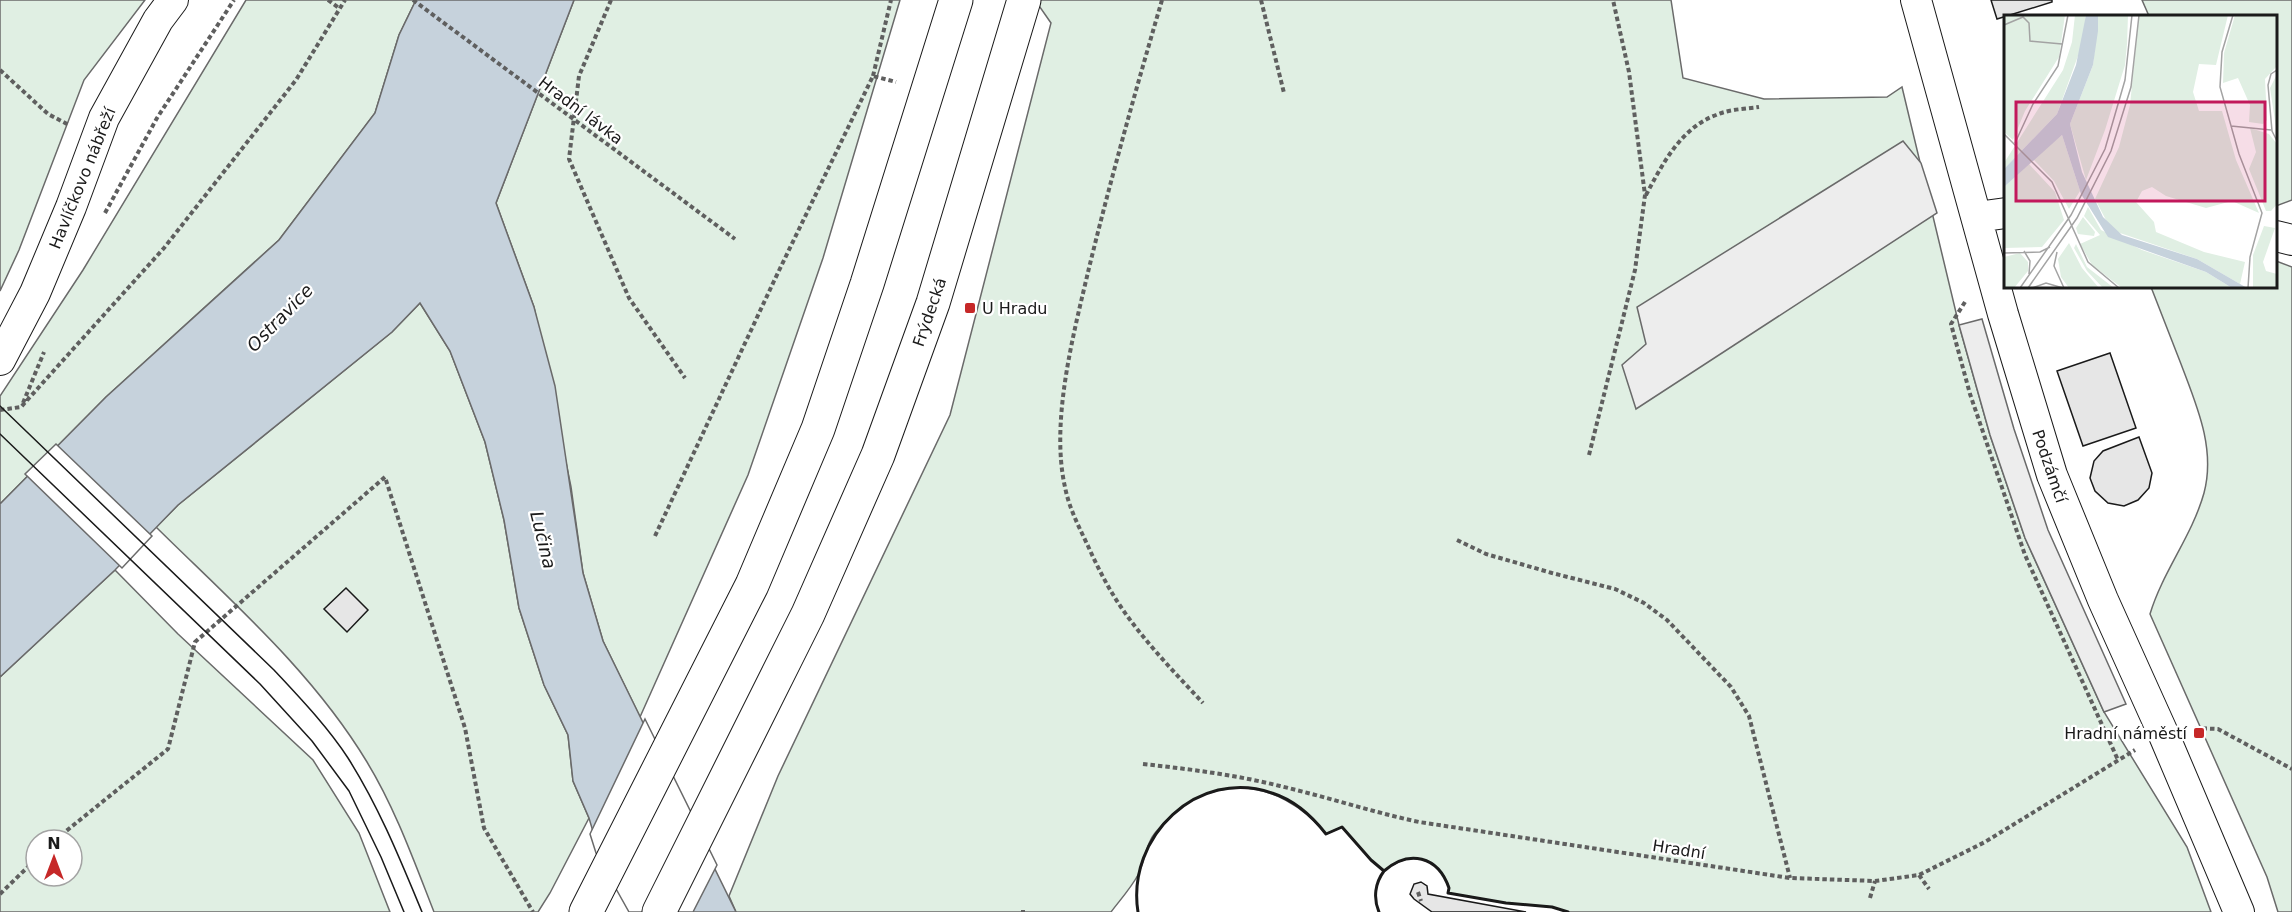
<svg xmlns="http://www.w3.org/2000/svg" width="2292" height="912" viewBox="0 0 2292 912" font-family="'DejaVu Sans',sans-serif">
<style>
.green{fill:#e0efe3;stroke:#6a6a6a;stroke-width:1.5;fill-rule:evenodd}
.parking{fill:#ededed;stroke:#6a6a6a;stroke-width:1.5}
.water{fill:#c6d2dc;stroke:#6a6a6a;stroke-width:1.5}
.pier{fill:#fff;stroke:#6a6a6a;stroke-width:1.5}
.building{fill:#e6e6e6;stroke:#1a1a1a;stroke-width:1.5}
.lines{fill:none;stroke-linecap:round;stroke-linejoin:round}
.minor-casing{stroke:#1a1a1a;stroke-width:32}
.secondary-casing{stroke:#1a1a1a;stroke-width:35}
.path{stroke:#5f5f5f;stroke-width:4;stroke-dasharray:4.5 3;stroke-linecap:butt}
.minor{stroke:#fff;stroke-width:30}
.secondary{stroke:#fff;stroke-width:33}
.tram{stroke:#1a1a1a;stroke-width:1.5}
.path-bridge{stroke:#5f5f5f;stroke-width:4;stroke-dasharray:4.5 3;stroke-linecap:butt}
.wall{stroke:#1a1a1a;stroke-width:3}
.poi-dot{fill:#c62828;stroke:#fff;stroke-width:2}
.labels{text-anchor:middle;stroke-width:4.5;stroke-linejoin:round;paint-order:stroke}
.street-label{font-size:16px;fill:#1a1a1a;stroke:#fff}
.poi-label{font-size:16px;fill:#1a1a1a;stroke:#fff;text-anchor:start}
.water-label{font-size:18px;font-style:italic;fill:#1a1a1a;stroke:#fff}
.inset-road{fill:none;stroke:#a3a3a3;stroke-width:1.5}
.view{fill:#c2185b;fill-opacity:0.15;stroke:#c2185b;stroke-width:3}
.inset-edge{fill:none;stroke:#1a1a1a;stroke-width:3}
</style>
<rect width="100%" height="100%" fill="#fff"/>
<path class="green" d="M 0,0 L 145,0 L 84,80 L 19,250 L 0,291 Z
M 246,0 L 416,0 L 399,35 L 375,113 L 279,240 L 106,397 L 0,504 L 0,396 L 83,270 Z
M 574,0 L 900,0 L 823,258 L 748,475 L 640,717 L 603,641 L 583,573 L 571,487 L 534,307 L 496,203 Z
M 1035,0 L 1671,0 L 1683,78 L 1764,99 L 1887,97 L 1902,87 L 1959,325 L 1990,435 L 2025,538 L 2104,712 L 2187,847 L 2211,912 L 1568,912 L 1552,907 L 1506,903 L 1448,893 L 1449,887 C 1438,856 1409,850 1384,871 L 1371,860 L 1342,827 L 1326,834 C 1278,775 1204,771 1155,833 C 1145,845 1145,861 1138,875 C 1131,888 1120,900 1111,912 L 736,912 L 729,896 L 778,776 L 950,415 L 1051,23 Z
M 2142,0 L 2292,0 L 2292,200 L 2276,206 L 2276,16 L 2149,16 Z
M 2276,261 L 2292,267 L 2292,912 L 2278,912 L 2267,877 L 2150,614 C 2163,571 2192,536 2204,493 C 2216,448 2196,404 2181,364 C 2171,338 2161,312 2151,287 L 2276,286 Z
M 420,303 L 450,351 L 485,442 L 504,520 L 519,608 L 544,685 L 568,735 L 573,781 L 589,818 L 550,893 L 538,912 L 434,912 C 414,861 395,808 367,762 C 312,671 231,601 156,527 L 178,505 L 392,332 Z
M 115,570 L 178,634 L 313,760 L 359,833 L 390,912 L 0,912 L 0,677 ZM 36,840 L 72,840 L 72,876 L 36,876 Z"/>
<path class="parking" d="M 1903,141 L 1921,163 L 1937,213 L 1636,409 L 1622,365 L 1646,344 L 1637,307 Z
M 1982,319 L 2014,429 L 2048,530 L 2126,704 L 2104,712 L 2025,538 L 1990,435 L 1959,325 Z"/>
<path class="water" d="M 416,0 L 574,0 L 496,203 L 534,307 L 555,386 L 583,573 L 603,641 L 736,912 L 632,912 L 599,852 L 589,818 L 573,781 L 568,735 L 544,685 L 519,608 L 504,520 L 485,442 L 450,351 L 420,303 L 392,332 L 178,505 L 115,570 L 0,677 L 0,504 L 106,397 L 279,240 L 375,113 L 399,35 Z"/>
<path class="pier" d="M 56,444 L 152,536 L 122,568 L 25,474 Z
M 645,719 L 717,865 L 693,912 L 629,912 L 596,853 L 590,834 Z"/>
<path class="building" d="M 1991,0 L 2052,0 L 2052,2 L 1997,19 Z
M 2110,353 L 2136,428 L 2083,446 L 2057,371 Z
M 2139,437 L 2152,473 L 2149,488 L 2138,500 L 2124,506 L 2108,503 L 2095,491 L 2090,478 L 2094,461 L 2103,451 Z
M 346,588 L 368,610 L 347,632 L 324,609 Z
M 1421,882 L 1427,886 L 1428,894 L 1526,912 L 1432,912 L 1414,899 L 1410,894 L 1414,884 Z"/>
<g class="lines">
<defs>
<path id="minor" d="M 1916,0 L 2003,314 L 2052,475 L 2103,600 L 2163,733 L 2239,912
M 1977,217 L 2006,213
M 2276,236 L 2292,240
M 0,360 L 35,293 L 71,207 L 104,118 L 158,20 L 173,0"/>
<path id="secondary" d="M 586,912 L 752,585 L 818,429 L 867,284 L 956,0
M 659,912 L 808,614 L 878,455 L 933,303 L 1024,0"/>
</defs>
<use href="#minor" class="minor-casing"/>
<use href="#secondary" class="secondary-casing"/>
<path class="path" d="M 328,0 L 339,8
M 611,0 L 579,76 L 569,159 L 629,298 L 685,378
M 1162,0 C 1136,89 1111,178 1089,268 C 1074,332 1050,421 1065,487 C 1069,508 1079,527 1088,546 C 1098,568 1109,590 1123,610 C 1146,643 1175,673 1203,703
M 1261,0 L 1284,93
M 0,70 L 48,114 L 69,125
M 873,76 L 891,0
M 1646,195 C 1663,163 1681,128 1716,115 C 1730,109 1745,109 1759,107
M 105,213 L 157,118 L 234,0
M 1965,302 L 1951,324 L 1970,394 L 2025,555 L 2118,760
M 23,403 L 44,352
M 0,410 L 21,407 L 164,248 L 296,80 L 345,0
M 1589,455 L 1635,270 L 1645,195 L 1629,72 L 1613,0
M 655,536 L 774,281 L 873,76 L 896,82
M 1457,540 L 1486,554 L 1552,573 L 1615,589 L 1644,603 L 1667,620 L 1731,687 L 1749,716 L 1790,878
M 2195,728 L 2218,729 L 2292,769
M 1143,764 C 1189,769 1236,775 1280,786 C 1327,797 1372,812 1419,822 L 1790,878 L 1875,881 L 1919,875 L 1985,842 L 2135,750
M 55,840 L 168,749 L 195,642 L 385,477 L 465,728 L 484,828 L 533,912
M 1919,875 L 1929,889
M 1418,892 L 1421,901
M 0,894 L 36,859
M 1870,898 L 1875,881
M 1023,912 L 1023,910"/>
<use href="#minor" class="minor"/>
<use href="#secondary" class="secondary"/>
<path class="tram" d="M 0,406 L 274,670 C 300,698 327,726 348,758 C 379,807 400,859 422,912
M 0,434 L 260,684 L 312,741 L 349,791 L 381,857 L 404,912"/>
<path class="path-bridge" d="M 413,0 L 735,239"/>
<path class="wall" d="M 1138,912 C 1126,837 1198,767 1272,793 C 1294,800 1312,816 1326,834 L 1342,827 L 1371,860 L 1384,871 C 1409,849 1438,856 1449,888 L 1448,893 L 1506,903 L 1552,907 L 1568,912
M 1379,912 C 1373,898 1375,883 1384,871"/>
</g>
<g class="poi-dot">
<rect x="964" y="302" width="12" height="12" rx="3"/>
<rect x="2193" y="727" width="12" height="12" rx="3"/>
</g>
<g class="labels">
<g class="street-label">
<text transform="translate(581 110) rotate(37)" y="6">Hradní lávka</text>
<text transform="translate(82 178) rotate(-68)" y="6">Havlíčkovo nábřeží</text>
<text transform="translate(929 312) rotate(-71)" y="6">Frýdecká</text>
<text transform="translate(2050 466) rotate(71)" y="6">Podzámčí</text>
<text transform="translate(1679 849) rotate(9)" y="6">Hradní</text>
</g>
<g class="poi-label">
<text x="982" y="314">U Hradu</text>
<text x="2187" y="739" text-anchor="end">Hradní náměstí</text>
</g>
<g class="water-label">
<text transform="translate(280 318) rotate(-46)" y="6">Ostravice</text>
<text transform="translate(543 540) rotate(76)" y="6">Lučina</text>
</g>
</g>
<g transform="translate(2004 15)">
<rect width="273" height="273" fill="#fff"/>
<path d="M 0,0 L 61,0 L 55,42 L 21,96 L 9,125 L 0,117 ZM 71,0 L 82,0 L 79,27 L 53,99 L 0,154 L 0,148 L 59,55 L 68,27 ZM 94,0 L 124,0 L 123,29 L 121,50 L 101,115 L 82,165 L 66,109 L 89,50 ZM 135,0 L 224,0 L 212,50 L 195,49 L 189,77 L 195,96 L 218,96 L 232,145 L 255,198 L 228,186 L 202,193 L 162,181 L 148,172 L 138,176 L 132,187 L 150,207 L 152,217 L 200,237 L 241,247 L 236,269 L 193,244 L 113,217 L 103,207 L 91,184 L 115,132 L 126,90 ZM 231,0 L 273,0 L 273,51 L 261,64 L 263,105 L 259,109 L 245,107 L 246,90 L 234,63 L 219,68 L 220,38 ZM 273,59 L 273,119 L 266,73 ZM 246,113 L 265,119 L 273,129 L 273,189 L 267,196 L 262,196 L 245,154 L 252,137 ZM 58,120 L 76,176 L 65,194 L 50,166 L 29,144 ZM 25,149 L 51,177 L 60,205 L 38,232 L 0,233 L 0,172 ZM 84,192 L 97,215 L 138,235 L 202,257 L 228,273 L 118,273 L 88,250 L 76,229 L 96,220 L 80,201 ZM 79,202 L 91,217 L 90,221 L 74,219 L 72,213 ZM 260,211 L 271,213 L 259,247 L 262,256 L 273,259 L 273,273 L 249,273 L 249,240 ZM 65,228 L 78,253 L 95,273 L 65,273 L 57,262 L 54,244 ZM 72,229 L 83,252 L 110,273 L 99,273 L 83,256 L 70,233 ZM 16,238 L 24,247 L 24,256 L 10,273 L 0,273 L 0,242 Z" fill="#e0efe3"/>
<path d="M 82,0 L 94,0 L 94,16 L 89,50 L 66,109 L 78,157 L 99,202 L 118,220 L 193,244 L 243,273 L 228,273 L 202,257 L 104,222 L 77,179 L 58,120 L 0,172 L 0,154 L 53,99 L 72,50 Z" fill="#c6d2dc"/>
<path class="inset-road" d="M 229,0 L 218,37 L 216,72 L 235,139 L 258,198 L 246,242 L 244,273M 0,10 L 19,2 L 25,8 L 26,26 L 58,29M 273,55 L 267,59 L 264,70 L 268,116 L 273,126M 227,111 L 267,115M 0,119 L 48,167 L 84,247 L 115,273M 11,128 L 29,89 L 54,51 L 64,0M 20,236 L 26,246 L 25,259M 53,237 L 50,251 L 60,273M 0,238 L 36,237 L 46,232M 16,273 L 67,200 L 101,134 L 121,65 L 128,0M 24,273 L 73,203 L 107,136 L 127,72 L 135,0M 28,273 L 42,268 L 59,273"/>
<path class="view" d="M 12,87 L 261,87 L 261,186 L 12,186 Z"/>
<rect width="273" height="273" class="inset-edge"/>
</g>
<g transform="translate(54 858)"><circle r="28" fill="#ffffff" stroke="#a3a3a3" stroke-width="1.5"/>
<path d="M0-4.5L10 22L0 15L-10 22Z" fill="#c62828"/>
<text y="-9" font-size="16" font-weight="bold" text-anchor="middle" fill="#1a1a1a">N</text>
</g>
</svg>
